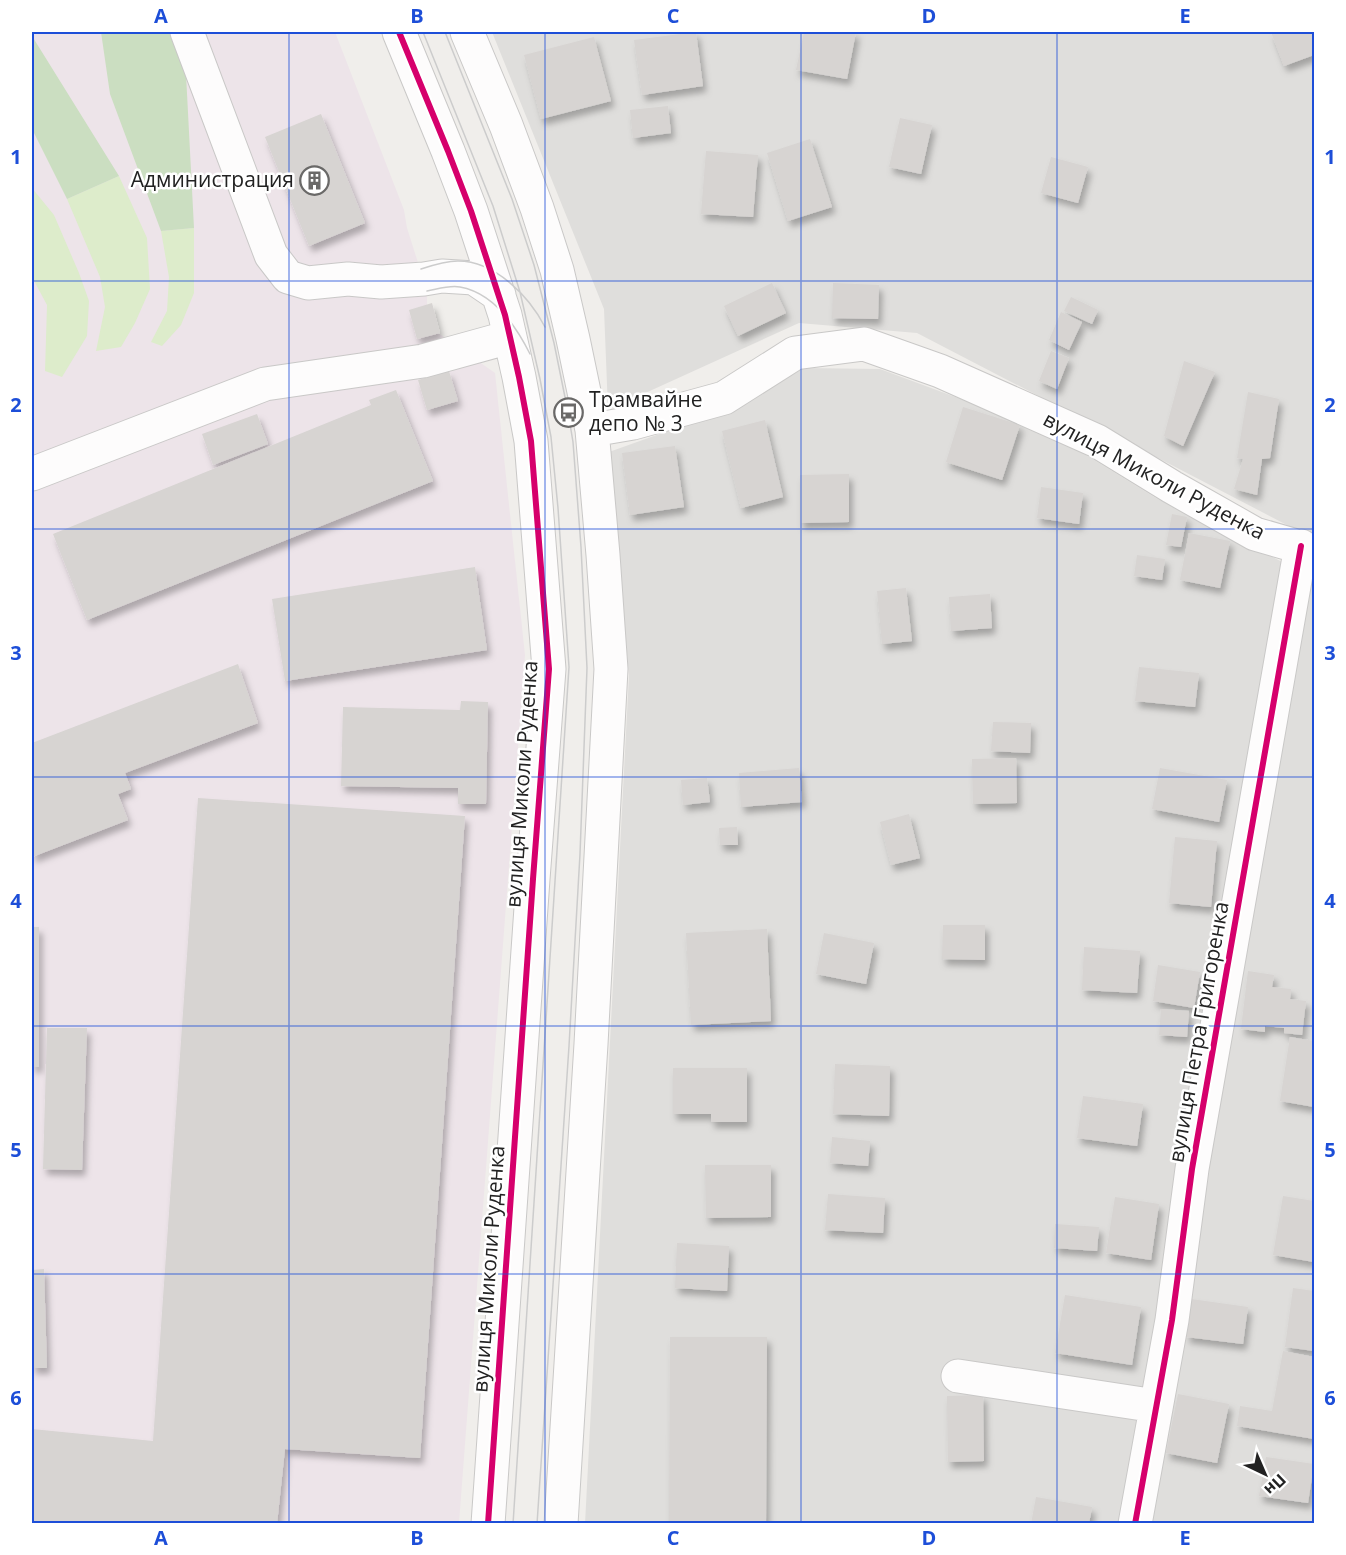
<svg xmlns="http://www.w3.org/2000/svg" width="1346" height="1555" viewBox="0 0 1346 1555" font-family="'Open Sans',sans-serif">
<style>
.residential{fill:#dfdedc}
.industrial{fill:#ede4e9}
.grass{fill:#ddeccb}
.forest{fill:#cbdec1}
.building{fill:#d7d4d2;filter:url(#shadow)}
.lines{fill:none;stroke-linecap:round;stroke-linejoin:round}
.minor-casing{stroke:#c9c8c7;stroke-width:35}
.minor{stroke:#fdfcfc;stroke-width:33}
.tram{stroke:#ccc;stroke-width:1.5}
.cycleway-casing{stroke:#fff;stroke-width:10}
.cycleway{stroke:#d6006c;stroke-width:6}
.grid{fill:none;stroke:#1d4ed8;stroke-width:1.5;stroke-opacity:0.55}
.labels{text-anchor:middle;stroke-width:5;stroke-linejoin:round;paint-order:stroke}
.poi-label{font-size:21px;fill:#222;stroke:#fff;text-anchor:end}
.street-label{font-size:21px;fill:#222;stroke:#fff}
.neatline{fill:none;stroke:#1d4ed8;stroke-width:2}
.grid-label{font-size:20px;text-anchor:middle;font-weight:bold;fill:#1d4ed8}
</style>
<defs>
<filter id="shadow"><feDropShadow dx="3.5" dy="6" stdDeviation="3" flood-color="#0004"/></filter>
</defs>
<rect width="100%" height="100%" fill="#f0eeeb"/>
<path class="residential" d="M 492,32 L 1314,32 L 1314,539 L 917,333 L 799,323 L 608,410 L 604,309 Z
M 804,368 L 880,369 L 1047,431 L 1156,498 L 1314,578 L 1314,1523 L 585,1524 L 629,675 L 609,452 L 738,406 Z"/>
<path class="industrial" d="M 32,32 L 335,32 L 404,210 L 407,228 L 427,291 L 427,325 L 495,373 L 525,655 L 459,1523 L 32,1523 Z"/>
<path class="grass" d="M 119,176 L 147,238 L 150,289 L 135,323 L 121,347 L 96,351 L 105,307 L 100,277 L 67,199 Z
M 32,188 L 54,215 L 79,273 L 89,301 L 87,336 L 62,377 L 45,371 L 47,305 L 32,277 Z
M 194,228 L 194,293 L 181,325 L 162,346 L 151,342 L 167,311 L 169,277 L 161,231 Z"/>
<path class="forest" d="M 101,32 L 175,32 L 185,55 L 194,228 L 161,231 L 110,94 Z
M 32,36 L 119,176 L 67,199 L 32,129 Z"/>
<path class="building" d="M 696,32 L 703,86 L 642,95 L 634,40 Z
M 804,32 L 856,32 L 847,79 L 796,70 Z
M 1271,32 L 1314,32 L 1314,55 L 1284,66 Z
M 594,37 L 611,101 L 541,119 L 524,55 Z
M 668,106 L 671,133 L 633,138 L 630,110 Z
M 321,114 L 365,223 L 309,246 L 265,137 Z
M 900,118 L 932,125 L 921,174 L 889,167 Z
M 810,139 L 832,207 L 788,221 L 767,153 Z
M 706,151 L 758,155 L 753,217 L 701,214 Z
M 1051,157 L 1088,167 L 1078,203 L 1041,193 Z
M 772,283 L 786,313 L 738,336 L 724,306 Z
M 833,283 L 879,285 L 878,319 L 832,318 Z
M 1071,297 L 1098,310 L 1092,324 L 1064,311 Z
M 432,303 L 440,333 L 417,339 L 409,310 Z
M 1061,312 L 1082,322 L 1069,350 L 1049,340 Z
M 1051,351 L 1069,358 L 1057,389 L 1039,381 Z
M 1184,361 L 1215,372 L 1183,446 L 1164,436 Z
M 449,371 L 458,401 L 427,410 L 418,380 Z
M 396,390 L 433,481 L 87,620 L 53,534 L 371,405 L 369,400 Z
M 1248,392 L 1279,399 L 1270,458 L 1262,459 L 1257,495 L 1234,489 L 1243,459 L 1237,458 Z
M 963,407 L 1020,425 L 1002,480 L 946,462 Z
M 257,414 L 268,444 L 213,465 L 202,434 Z
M 765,420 L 783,497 L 741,508 L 722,431 Z
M 675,446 L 684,507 L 630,515 L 622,453 Z
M 849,474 L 849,522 L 800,523 L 800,475 Z
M 1041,487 L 1083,493 L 1079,524 L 1037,518 Z
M 1172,514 L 1187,517 L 1181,547 L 1166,545 Z
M 1189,533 L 1230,541 L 1220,588 L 1180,580 Z
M 1137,555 L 1165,559 L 1162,580 L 1134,576 Z
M 475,567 L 487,650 L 285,681 L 272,599 Z
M 906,588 L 912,641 L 882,644 L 877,591 Z
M 990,594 L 992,628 L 951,631 L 949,597 Z
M 238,664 L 258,723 L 125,773 L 131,789 L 118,794 L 128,820 L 32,857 L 32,743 Z
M 1139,667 L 1199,673 L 1195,707 L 1135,701 Z
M 461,701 L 488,702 L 486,804 L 458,804 L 458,788 L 341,786 L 343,707 L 460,710 Z
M 993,722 L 1031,723 L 1030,753 L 991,751 Z
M 1016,758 L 1017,803 L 973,804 L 972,759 Z
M 799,768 L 802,802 L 741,807 L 739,773 Z
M 1160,768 L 1227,780 L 1219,822 L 1152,809 Z
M 707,778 L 710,802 L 683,805 L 681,780 Z
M 198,798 L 465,816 L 420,1458 L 285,1449 L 277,1524 L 32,1524 L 32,1429 L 153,1441 Z
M 909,814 L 920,858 L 891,865 L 880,822 Z
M 737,827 L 738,845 L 720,845 L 719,828 Z
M 1175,837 L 1217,841 L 1211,907 L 1169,903 Z
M 943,925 L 985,925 L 985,960 L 942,959 Z
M 32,927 L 39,927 L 39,1067 L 32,1067 Z
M 767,929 L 771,1021 L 691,1025 L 686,933 Z
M 824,933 L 874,943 L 866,984 L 816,974 Z
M 1084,947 L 1140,951 L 1137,993 L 1082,990 Z
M 1158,965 L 1200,972 L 1194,1008 L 1153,1001 Z
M 1248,971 L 1274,975 L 1272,987 L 1291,989 L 1290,999 L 1306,1001 L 1302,1035 L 1284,1033 L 1284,1028 L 1265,1026 L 1265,1032 L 1241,1029 Z
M 1161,1009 L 1189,1011 L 1187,1037 L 1159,1035 Z
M 47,1028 L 87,1028 L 82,1170 L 43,1169 Z
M 1290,1037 L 1314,1041 L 1314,1107 L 1280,1101 Z
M 835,1064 L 890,1066 L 889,1116 L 833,1114 Z
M 673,1068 L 747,1068 L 747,1122 L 711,1122 L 711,1114 L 673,1114 Z
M 1083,1096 L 1143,1104 L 1137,1146 L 1077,1138 Z
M 832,1137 L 870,1141 L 868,1166 L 830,1163 Z
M 705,1165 L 771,1165 L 771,1217 L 706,1218 Z
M 828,1194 L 885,1198 L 883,1233 L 825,1230 Z
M 1283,1196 L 1314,1201 L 1314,1262 L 1273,1255 Z
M 1115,1197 L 1159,1204 L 1151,1260 L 1106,1253 Z
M 1055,1224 L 1099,1227 L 1097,1251 L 1054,1248 Z
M 677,1243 L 729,1246 L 727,1291 L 675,1288 Z
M 44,1269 L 47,1368 L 32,1368 L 32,1270 Z
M 1293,1288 L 1314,1291 L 1314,1351 L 1285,1347 Z
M 1065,1295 L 1141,1307 L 1132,1365 L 1055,1353 Z
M 1191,1299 L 1248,1307 L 1243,1344 L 1186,1337 Z
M 670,1337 L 767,1337 L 766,1524 L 669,1524 Z
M 1283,1351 L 1314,1357 L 1314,1439 L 1237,1426 L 1240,1406 L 1272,1411 Z
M 1178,1394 L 1229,1404 L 1217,1463 L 1166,1453 Z
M 983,1395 L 984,1461 L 948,1462 L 947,1396 Z
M 1266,1457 L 1314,1464 L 1308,1503 L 1259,1496 Z
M 1036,1497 L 1092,1507 L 1089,1524 L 1031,1524 Z"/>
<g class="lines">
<defs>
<path id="minor" d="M 187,32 L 271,255 L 288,277 L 308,283 L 348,279 L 381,282 L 424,279 L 442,276 L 474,278 L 499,295
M 399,32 L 448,151 L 471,211 L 505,315 L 519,377 L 531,441 L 549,669 L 533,879 L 488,1524
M 467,32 L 506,125 L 537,208 L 557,270 L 573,339 L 592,430 L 603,555 L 611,669 L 591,1044 L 561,1524
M 592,430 L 633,423 L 724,398 L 795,353 L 864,344 L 940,371 L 1097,441 L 1172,487 L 1255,534 L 1314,551
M 32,474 L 265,384 L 423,361 L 510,337
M 958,1376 L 1156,1406
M 1135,1524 L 1172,1320 L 1192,1169 L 1301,546"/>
</defs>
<use href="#minor" class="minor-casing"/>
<use href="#minor" class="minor"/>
<path class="tram" d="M 423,32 L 493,206 L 520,292 L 540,379 L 551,437 L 558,508 L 569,667 L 513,1524
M 445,32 L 512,199 L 534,265 L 554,343 L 568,412 L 573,442 L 581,547 L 587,668 L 580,854 L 569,1046 L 537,1524
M 421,269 C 433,265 445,261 458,261 C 495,261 529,296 545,327
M 427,291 C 438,289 449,285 460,287 C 494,293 516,326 530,354"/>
<defs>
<path id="cycleway" d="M 399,32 L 448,151 L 471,211 L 505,315 L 519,377 L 531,441 L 549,669 L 533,879 L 488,1524
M 1135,1524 L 1172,1320 L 1192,1169 L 1301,546"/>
</defs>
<use href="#cycleway" class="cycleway-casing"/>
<use href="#cycleway" class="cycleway"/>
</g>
<path class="grid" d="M 289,32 L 289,1524M 545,32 L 545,1524M 801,32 L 801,1524M 1057,32 L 1057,1524M 32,281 L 1314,281M 32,529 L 1314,529M 32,777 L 1314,777M 32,1026 L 1314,1026M 32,1274 L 1314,1274"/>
<defs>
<symbol id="building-ring" viewBox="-11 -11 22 22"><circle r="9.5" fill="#fff" stroke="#6a6968" stroke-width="1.5"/><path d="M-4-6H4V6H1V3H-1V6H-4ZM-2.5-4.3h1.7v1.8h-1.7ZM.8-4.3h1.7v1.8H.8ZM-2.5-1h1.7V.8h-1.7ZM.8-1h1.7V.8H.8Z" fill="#6a6968"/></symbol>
<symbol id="bus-ring" viewBox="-11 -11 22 22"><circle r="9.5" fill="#fff" stroke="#6a6968" stroke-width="1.5"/><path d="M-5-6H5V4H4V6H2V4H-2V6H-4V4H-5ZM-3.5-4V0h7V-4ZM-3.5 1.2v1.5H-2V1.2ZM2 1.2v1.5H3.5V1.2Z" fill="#6a6968"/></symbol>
</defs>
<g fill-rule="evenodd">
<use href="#building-ring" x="298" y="164" width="33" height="33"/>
<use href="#bus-ring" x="552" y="396" width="33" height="33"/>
</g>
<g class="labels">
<g class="poi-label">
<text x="294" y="187">Администрация</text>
<text x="589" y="407" text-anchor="start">Трамвайне<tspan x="589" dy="24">депо № 3</tspan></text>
</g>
<g class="street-label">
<text transform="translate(1154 476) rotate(28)" y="7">вулиця Миколи Руденка</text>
<text transform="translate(522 784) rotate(-86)" y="7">вулиця Миколи Руденка</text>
<text transform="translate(1199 1032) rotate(-80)" y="7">вулиця Петра Григоренка</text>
<text transform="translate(489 1269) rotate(-86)" y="7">вулиця Миколи Руденка</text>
</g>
</g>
<rect width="1346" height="1555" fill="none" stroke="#ffffff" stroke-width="66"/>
<g transform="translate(1265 1474) rotate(136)" stroke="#ffffff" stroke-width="4.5" paint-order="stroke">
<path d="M0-4.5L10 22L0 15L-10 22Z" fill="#222222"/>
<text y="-9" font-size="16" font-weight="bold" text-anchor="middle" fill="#222222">Пн</text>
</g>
<rect x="33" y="33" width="1280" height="1489" class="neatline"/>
<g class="grid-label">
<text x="161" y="23">A</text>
<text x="417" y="23">B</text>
<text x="673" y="23">C</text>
<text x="929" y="23">D</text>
<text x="1185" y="23">E</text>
<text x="16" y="164">1</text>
<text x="1330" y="164">1</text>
<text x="16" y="412">2</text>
<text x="1330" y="412">2</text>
<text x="16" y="660">3</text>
<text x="1330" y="660">3</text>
<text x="16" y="908">4</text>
<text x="1330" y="908">4</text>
<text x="16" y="1157">5</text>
<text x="1330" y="1157">5</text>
<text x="16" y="1405">6</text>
<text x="1330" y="1405">6</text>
<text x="161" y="1545">A</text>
<text x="417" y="1545">B</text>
<text x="673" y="1545">C</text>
<text x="929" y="1545">D</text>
<text x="1185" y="1545">E</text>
</g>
</svg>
